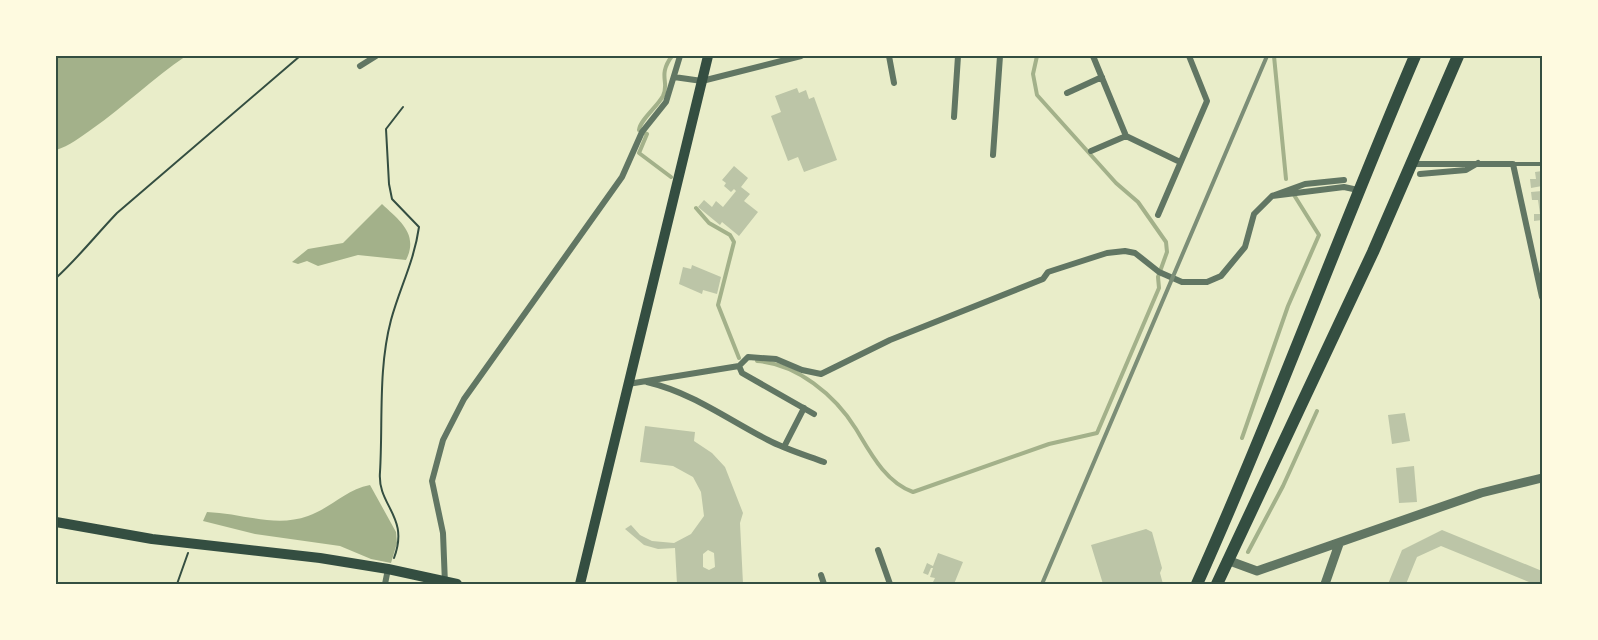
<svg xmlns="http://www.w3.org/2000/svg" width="1598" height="640" viewBox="0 0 1598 640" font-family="Literata,serif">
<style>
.water{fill:#a3b18a}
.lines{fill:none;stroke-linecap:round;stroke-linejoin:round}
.stream{stroke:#a3b18a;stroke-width:4}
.building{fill:#bcc5a7;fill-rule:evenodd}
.path{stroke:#344e41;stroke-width:2}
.service{stroke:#617663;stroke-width:4}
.minor{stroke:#617663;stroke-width:6}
.tertiary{stroke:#617663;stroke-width:9}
.secondary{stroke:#344e41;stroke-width:10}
.trunk{stroke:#344e41;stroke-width:12}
.rail{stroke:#7c8e77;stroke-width:4}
.neatline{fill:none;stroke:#344e41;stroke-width:2}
</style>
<rect width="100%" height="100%" fill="#e9edc9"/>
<path class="water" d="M 56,56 L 186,56 C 153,78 125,106 92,129 C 81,137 69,146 56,150 Z
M 382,204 C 400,221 419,234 406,260 L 358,255 L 318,266 L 307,261 L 298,264 L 292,262 L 308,249 L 343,243 Z
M 370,485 L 396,532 L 397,543 L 391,563 L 371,559 L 340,546 L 255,534 L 203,521 L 207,512 C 241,513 275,528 308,516 C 331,508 345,490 370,485 Z"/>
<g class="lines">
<path class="stream" d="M 1274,56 L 1286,179
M 639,130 C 640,120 657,107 663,96 C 670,82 657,76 672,56
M 644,133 L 647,134 L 639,153 L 671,177
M 696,208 L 709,223 L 730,235 L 734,242 L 718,305 L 739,358
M 757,361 C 797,364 835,395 856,429 C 870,452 885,482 913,492 L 1049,444 L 1097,433 L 1159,288 L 1158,277 L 1167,252 L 1166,242 L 1138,202 L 1116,183 L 1037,95 L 1033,74 L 1037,56
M 1242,438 L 1288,306 L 1319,235 L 1294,195
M 1248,552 L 1283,486 L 1317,411"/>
</g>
<path class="building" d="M 797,88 L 799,93 L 806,90 L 809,99 L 814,97 L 837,160 L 804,172 L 798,157 L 788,161 L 771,116 L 781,112 L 775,96 Z
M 734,166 L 748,178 L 741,187 L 750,194 L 744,201 L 758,212 L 739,236 L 722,222 L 720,225 L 698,207 L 704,200 L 712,207 L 716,201 L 723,207 L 736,191 L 734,189 L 731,192 L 724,186 L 726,183 L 722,180 Z
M 1542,171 L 1542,186 L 1531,188 L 1530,179 L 1536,179 L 1535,172 Z
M 1542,191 L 1542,220 L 1534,221 L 1534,214 L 1540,214 L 1538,200 L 1532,200 L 1531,192 Z
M 692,265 L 721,277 L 717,294 L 703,290 L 702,294 L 679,284 L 683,267 L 691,269 Z
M 1405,413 L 1410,441 L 1392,444 L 1388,415 Z
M 645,426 L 695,432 L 694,441 L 712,453 L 725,467 L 743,513 L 740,523 L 743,584 L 677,584 L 675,548 L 658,549 L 644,545 L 625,529 L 631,525 L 640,535 L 652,541 L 674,543 L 691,534 L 704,516 L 701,492 L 693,477 L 673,466 L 640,462 ZM 708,550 L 714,553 L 715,567 L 709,570 L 703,567 L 703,554 Z
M 1414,466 L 1417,502 L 1399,503 L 1396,468 Z
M 1146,529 L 1152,532 L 1162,568 L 1160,573 L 1163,584 L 1103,584 L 1091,545 Z
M 1442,530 L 1542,571 L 1542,584 L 1534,584 L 1441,546 L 1417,557 L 1406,584 L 1388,584 L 1402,550 Z
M 938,553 L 963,562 L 954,584 L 932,584 L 935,578 L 930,577 L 933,568 L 931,568 L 928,575 L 923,573 L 927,563 L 933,566 Z"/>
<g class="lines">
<path class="path" d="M 56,278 C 78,258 96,235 117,213 L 300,56
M 394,558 C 410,516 377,506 380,472 C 383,422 378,369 391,320 C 400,287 414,262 419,227 L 392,199 L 389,184 L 386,129 L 403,107
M 147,584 L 177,583
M 177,584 L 188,553"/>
<path class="service" d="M 1513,164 L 1542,164"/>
<path class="minor" d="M 889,56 L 894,83
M 1093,56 L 1126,136 L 1180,162
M 360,66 L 376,56
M 674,77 L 702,81 L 801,56
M 1067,93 L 1102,77
M 954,117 L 958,56
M 1091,151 L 1126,136
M 993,155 L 1000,56
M 1411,164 L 1513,164 L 1542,297
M 1420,174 L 1466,170 L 1478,163
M 1344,180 L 1305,184 L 1272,196 L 1344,187 L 1358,190
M 1158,215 L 1207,101 L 1189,56
M 739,366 L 742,373 L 814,414
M 647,382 C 693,393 727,419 768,440 C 785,449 805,455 824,462
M 628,384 L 739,366 L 748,357 L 776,359 L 802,370 L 821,374 L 890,340 L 1043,279 L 1048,272 L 1107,253 L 1125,251 L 1135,253 L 1159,272 L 1182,282 L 1207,282 L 1221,276 L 1245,247 L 1254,214 L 1272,196
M 784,447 L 804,408
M 878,550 L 890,584
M 821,575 L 824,584
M 385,584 L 388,569
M 445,584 L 443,533 L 432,481 L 443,440 L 464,399 L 622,177 L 642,132 L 666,102 L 680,56"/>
<path class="tertiary" d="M 1227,560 L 1257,571 L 1481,493 L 1542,478
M 1325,584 L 1339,544"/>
<path class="secondary" d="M 56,522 L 152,539 L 320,558 L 388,569 L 457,584
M 580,584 L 708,56"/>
<path class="trunk" d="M 1197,584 C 1275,410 1340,231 1415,56
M 1217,584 L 1373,252 L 1458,56"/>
<path class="rail" d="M 1042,584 L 1267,56"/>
</g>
<rect width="1598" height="640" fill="none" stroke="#fefae0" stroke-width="114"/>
<rect x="57" y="57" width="1484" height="526" class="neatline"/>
</svg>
